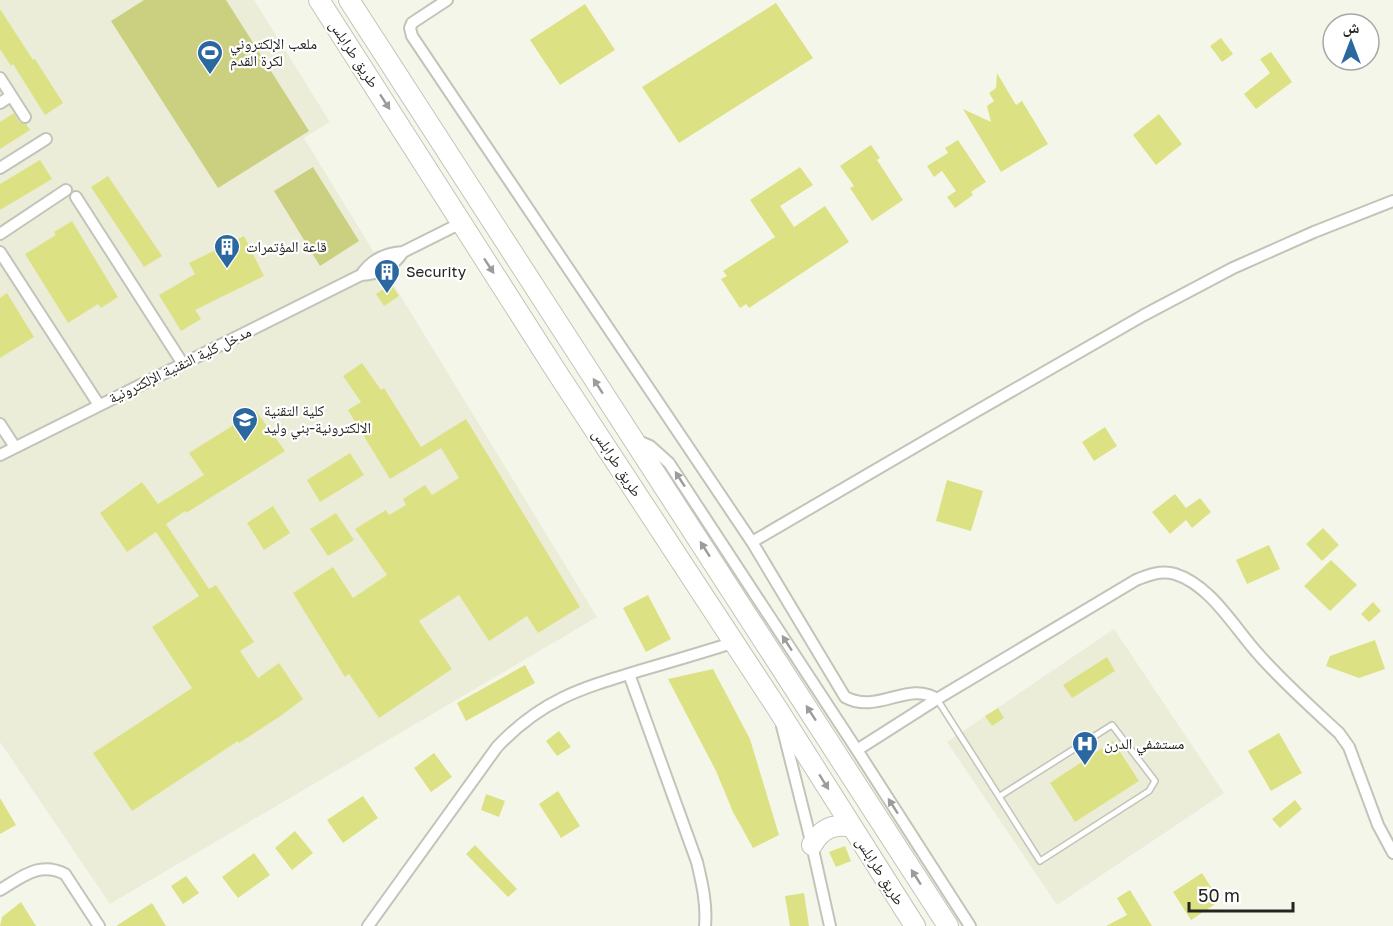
<svg xmlns="http://www.w3.org/2000/svg" width="1393" height="926" viewBox="0 0 1393 926" font-family="'Golos Text','Noto Naskh Arabic',sans-serif">
<style>
.built{fill:#ebedd9}
.green{fill:#cbd081}
.building{fill:#dce283}
.lines{fill:none;stroke-linecap:round;stroke-linejoin:round}
.lane-casing{stroke:#c3c4b9;stroke-width:8}
.street-casing{stroke:#c3c4b9;stroke-width:14}
.highway-casing{stroke:#c3c4b9;stroke-width:22}
.lane{stroke:#fff;stroke-width:5}
.street{stroke:#fff;stroke-width:10}
.highway{stroke:#fff;stroke-width:20}
.oneway{fill:#9c9c9b}
.labels{text-anchor:middle;stroke-width:4.5;stroke-linejoin:round;paint-order:stroke}
.poi-label{font-size:15px;fill:#242420;stroke:#fff;text-anchor:start}
.street-label{font-size:15px;fill:#242420;stroke:#fff}
</style>
<rect width="100%" height="100%" fill="#f5f6ea"/>
<path class="built" d="M 0,0 L 254,0 L 330,122 L 304,138 L 597,617 L 110,904 L 0,742 Z
M 1114,629 L 1224,793 L 1057,905 L 947,742 Z"/>
<path class="green" d="M 144,0 L 226,0 L 309,131 L 218,188 L 111,21 Z
M 313,167 L 359,241 L 320,266 L 274,191 Z"/>
<path class="building" d="M 776,3 L 813,58 L 679,143 L 642,87 Z
M 585,4 L 615,50 L 560,85 L 530,40 Z
M 0,9 L 33,60 L 35,59 L 63,103 L 45,115 L 13,64 L 11,66 L 0,49 Z
M 1221,38 L 1233,54 L 1222,62 L 1210,46 Z
M 1271,52 L 1292,82 L 1256,109 L 1244,94 L 1270,73 L 1260,59 Z
M 997,73 L 1016,105 L 1022,101 L 1048,144 L 1001,172 L 963,109 L 991,122 L 987,106 L 994,101 L 989,93 L 996,88 Z
M 14,113 L 19,122 L 26,124 L 30,130 L 0,149 L 0,122 Z
M 1159,114 L 1182,144 L 1156,165 L 1133,135 Z
M 958,140 L 986,182 L 971,192 L 973,195 L 955,208 L 947,197 L 956,191 L 942,171 L 934,177 L 927,166 L 948,153 L 945,148 Z
M 871,145 L 880,158 L 877,160 L 903,200 L 872,221 L 850,188 L 854,186 L 840,166 Z
M 40,160 L 52,179 L 0,210 L 0,184 Z
M 800,167 L 813,185 L 780,206 L 794,227 L 825,206 L 849,242 L 749,308 L 746,304 L 740,308 L 721,279 L 727,276 L 723,271 L 775,237 L 750,200 Z
M 108,176 L 162,256 L 144,267 L 91,187 Z
M 72,221 L 118,297 L 101,308 L 98,304 L 68,323 L 25,254 L 56,235 L 54,232 Z
M 244,236 L 264,276 L 195,310 L 201,319 L 181,331 L 159,295 L 195,274 L 189,263 Z
M 391,284 L 399,296 L 384,306 L 376,294 Z
M 7,293 L 34,337 L 0,358 L 0,298 Z
M 362,363 L 381,390 L 384,388 L 421,447 L 466,419 L 580,607 L 538,633 L 527,616 L 489,641 L 459,595 L 419,621 L 452,669 L 379,718 L 349,674 L 345,677 L 293,593 L 333,567 L 353,598 L 387,575 L 355,529 L 386,510 L 389,515 L 406,505 L 403,499 L 425,485 L 432,495 L 459,478 L 441,448 L 390,479 L 348,410 L 361,402 L 343,376 Z
M 256,411 L 285,451 L 186,513 L 185,511 L 166,524 L 209,589 L 216,585 L 254,642 L 240,651 L 258,678 L 279,663 L 303,699 L 282,715 L 239,743 L 238,741 L 132,811 L 93,753 L 192,688 L 152,627 L 199,596 L 156,532 L 127,552 L 100,513 L 142,482 L 158,504 L 204,475 L 189,453 Z
M 1105,427 L 1117,446 L 1094,461 L 1082,442 Z
M 350,453 L 364,475 L 320,502 L 307,480 Z
M 947,480 L 983,491 L 971,531 L 936,521 Z
M 1175,494 L 1186,508 L 1200,498 L 1211,512 L 1192,528 L 1186,520 L 1170,534 L 1152,512 Z
M 273,506 L 290,533 L 264,550 L 247,523 Z
M 336,513 L 354,540 L 328,556 L 310,529 Z
M 1323,528 L 1339,545 L 1322,561 L 1306,544 Z
M 1269,545 L 1280,569 L 1247,584 L 1236,560 Z
M 1331,560 L 1357,585 L 1330,611 L 1304,586 Z
M 648,595 L 671,639 L 646,652 L 623,608 Z
M 1373,602 L 1381,611 L 1369,622 L 1361,614 Z
M 1375,640 L 1385,669 L 1359,678 L 1326,666 L 1330,656 Z
M 1107,657 L 1115,671 L 1072,698 L 1063,685 Z
M 525,665 L 535,683 L 466,721 L 457,703 Z
M 713,669 L 750,739 L 779,835 L 753,848 L 733,812 L 716,771 L 668,679 Z
M 998,708 L 1004,718 L 992,726 L 985,716 Z
M 559,731 L 571,747 L 557,756 L 546,741 Z
M 1279,733 L 1302,773 L 1271,791 L 1248,751 Z
M 1113,741 L 1139,781 L 1075,822 L 1050,783 Z
M 434,753 L 452,777 L 431,792 L 414,768 Z
M 558,791 L 580,826 L 561,838 L 539,804 Z
M 486,794 L 505,801 L 499,817 L 481,810 Z
M 363,796 L 378,818 L 343,843 L 327,820 Z
M 0,798 L 16,825 L 0,834 Z
M 1295,800 L 1302,809 L 1280,828 L 1272,819 Z
M 295,831 L 313,853 L 292,870 L 275,848 Z
M 475,845 L 517,889 L 508,897 L 466,854 Z
M 845,846 L 851,861 L 836,867 L 829,852 Z
M 254,853 L 270,875 L 238,898 L 222,877 Z
M 1202,873 L 1220,901 L 1191,920 L 1173,892 Z
M 186,876 L 199,893 L 183,904 L 171,886 Z
M 1130,890 L 1152,926 L 1106,926 L 1127,915 L 1117,898 Z
M 804,893 L 809,926 L 790,926 L 785,896 Z
M 21,902 L 36,926 L 0,926 L 2,917 Z
M 152,903 L 166,926 L 116,926 Z"/>
<g class="lines">
<defs>
<path id="lane" d="M 937,699 L 1040,861 L 1149,791 L 1155,781 L 1112,725 L 1000,796"/>
<path id="street" d="M 447,0 L 412,23 L 410,28 L 412,36 L 752,542 L 845,697 C 878,715 908,680 937,699
M 0,78 L 25,117
M 0,103 L 11,96
M 0,168 L 46,139
M 76,197 L 183,364
M 0,234 L 66,190
M 0,252 L 99,405
M 361,275 C 371,260 384,253 403,252 L 461,223
M 0,424 L 15,447
M 636,440 L 650,446 L 669,463 L 857,750 L 970,926
M 0,455 L 361,275 C 379,274 393,267 403,252
M 752,542 L 968,416 L 1144,315 L 1233,268 L 1314,232 L 1393,201
M 629,674 L 697,862 C 702,883 707,904 705,926
M 782,726 L 812,845 L 830,926
M 857,750 L 937,699 L 1136,580 C 1148,575 1161,570 1175,574 C 1211,585 1235,629 1260,656 C 1284,683 1312,708 1339,733 L 1349,747 L 1378,825 L 1393,853
M 0,890 C 22,877 39,861 65,874 L 99,926
M 368,926 L 497,747 C 542,699 582,688 642,670 C 673,661 704,652 735,642"/>
<path id="highway" d="M 319,0 L 558,374 L 777,708 L 915,926
M 349,0 L 948,926
M 812,845 C 821,829 834,823 852,827"/>
</defs>
<use href="#lane" class="lane-casing"/>
<use href="#street" class="street-casing"/>
<use href="#highway" class="highway-casing"/>
<use href="#lane" class="lane"/>
<use href="#street" class="street"/>
<use href="#highway" class="highway"/>
</g>
<defs><path id="oneway-solid" d="M-6-.8H1V-3.2L6.5 0L1 3.2V.8H-6Z" transform="scale(1.5)"/></defs>
<g class="oneway">
<use href="#oneway-solid" transform="translate(385 102) rotate(57)"/>
<use href="#oneway-solid" transform="translate(489 266) rotate(57)"/>
<use href="#oneway-solid" transform="translate(598 386) rotate(-123)"/>
<use href="#oneway-solid" transform="translate(680 479) rotate(-123)"/>
<use href="#oneway-solid" transform="translate(705 549) rotate(-123)"/>
<use href="#oneway-solid" transform="translate(787 643) rotate(-123)"/>
<use href="#oneway-solid" transform="translate(811 713) rotate(-123)"/>
<use href="#oneway-solid" transform="translate(824 782) rotate(58)"/>
<use href="#oneway-solid" transform="translate(893 806) rotate(-123)"/>
<use href="#oneway-solid" transform="translate(916 877) rotate(-123)"/>
</g>
<defs>
<symbol id="stadium-pin" viewBox="-11 -11 22 30"><path d="M0 17L-7.5 6A9.5 9.5 0 1 1 7.5 6Z" fill="#2a689f" stroke="#fff"/><path d="M0-5a6.5 5 0 1 0 0 10a6.5 5 0 1 0 0-10ZM-3.5-1.8h7v3.6h-7Z" fill="#fff"/></symbol>
<symbol id="building-pin" viewBox="-11 -11 22 30"><path d="M0 17L-7.5 6A9.5 9.5 0 1 1 7.5 6Z" fill="#2a689f" stroke="#fff"/><path d="M-4-6H4V6H1V3H-1V6H-4ZM-2.5-4.3h1.7v1.8h-1.7ZM.8-4.3h1.7v1.8H.8ZM-2.5-1h1.7V.8h-1.7ZM.8-1h1.7V.8H.8Z" fill="#fff"/></symbol>
<symbol id="university-pin" viewBox="-11 -11 22 30"><path d="M0 17L-7.5 6A9.5 9.5 0 1 1 7.5 6Z" fill="#2a689f" stroke="#fff"/><path d="M0-5L7-2L0 1L-7-2ZM-4 1L0 2.5L4 1V4Q0 6-4 4Z" fill="#fff"/></symbol>
<symbol id="hospital-pin" viewBox="-11 -11 22 30"><path d="M0 17L-7.5 6A9.5 9.5 0 1 1 7.5 6Z" fill="#2a689f" stroke="#fff"/><path d="M-5-5h3v3.5h4V-5h3V5h-3V1.5h-4V5h-3Z" fill="#fff"/></symbol>
</defs>
<g fill-rule="evenodd">
<use href="#stadium-pin" x="195" y="38" width="30" height="40"/>
<use href="#building-pin" x="212" y="232" width="30" height="40"/>
<use href="#building-pin" x="372" y="257" width="30" height="40"/>
<use href="#university-pin" x="230" y="405" width="30" height="40"/>
<use href="#hospital-pin" x="1070" y="729" width="30" height="40"/>
</g>
<g class="labels">
<g class="poi-label">
<text x="230" y="49">ملعب الإلكتروني<tspan x="230" dy="17">لكرة القدم</tspan></text>
<text x="246" y="252">قاعة المؤتمرات</text>
<text x="406" y="277">Security</text>
<text x="264" y="416">كلية التقنية<tspan x="264" dy="17">الالكترونية-بني وليد</tspan></text>
<text x="1104" y="749">مستشفي الدرن</text>
</g>
<g class="street-label">
<text transform="translate(354 54) rotate(57)" y="5">طريق طرابلس</text>
<text transform="translate(180 365) rotate(-26)" y="5">مدخل كلية التقنية الإلكترونية</text>
<text transform="translate(617 463) rotate(57)" y="5">طريق طرابلس</text>
<text transform="translate(880 871) rotate(58)" y="5">طريق طرابلس</text>
</g>
</g>
<g transform="translate(1351 42)"><circle r="28" fill="#ffffff" stroke="#a7a7a6" stroke-width="1.5"/>
<path d="M0-4.5L10 22L0 15L-10 22Z" fill="#2a689f"/>
<text y="-9" font-size="16" font-weight="bold" text-anchor="middle" fill="#242420">ش</text>
</g>
<path d="M1189 902v9h104v-9" fill="none" stroke="#242420" stroke-width="3"/>
<text x="1198" y="902" font-size="18" fill="#242420" stroke="#ffffff" stroke-width="4.5" paint-order="stroke">50 m</text>
</svg>
